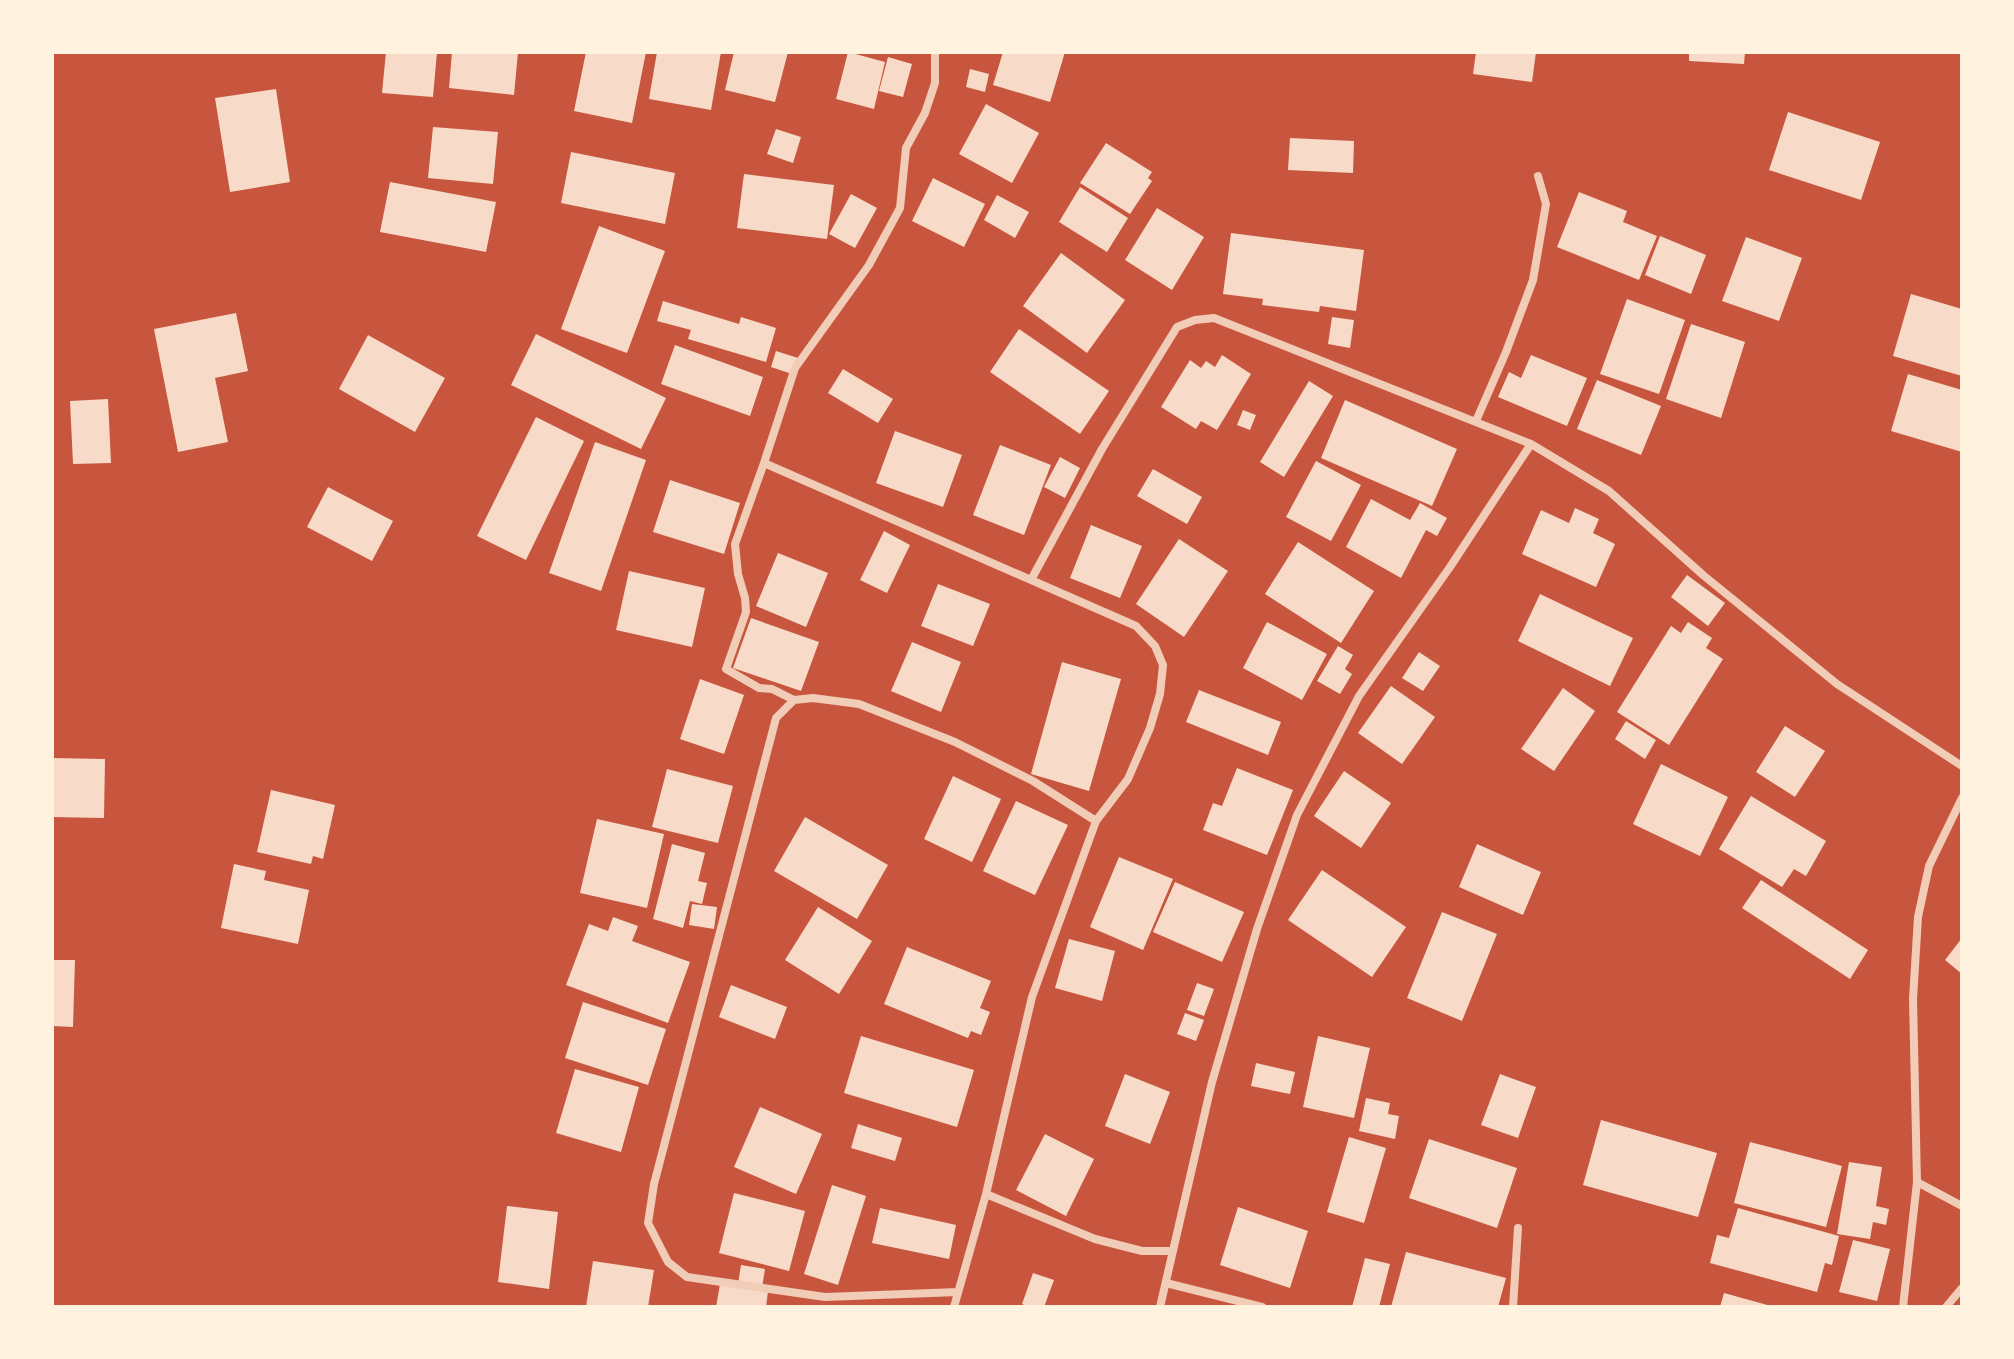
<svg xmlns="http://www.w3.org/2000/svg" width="2014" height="1359" viewBox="0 0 2014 1359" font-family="'Noto Sans',sans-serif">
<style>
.building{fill:#f7dbc8}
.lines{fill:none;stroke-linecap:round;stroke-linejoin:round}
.minor{stroke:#f1ccb7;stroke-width:8}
</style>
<rect width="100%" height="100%" fill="#c8553d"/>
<path class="building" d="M 386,52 L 437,52 L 433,97 L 382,93 Z
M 452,52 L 518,52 L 514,95 L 449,88 Z
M 586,52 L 646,52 L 632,123 L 574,111 Z
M 657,52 L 721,52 L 711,110 L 649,99 Z
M 734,52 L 788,52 L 775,102 L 725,90 Z
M 848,52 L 885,62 L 874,109 L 836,99 Z
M 1003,52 L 1065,52 L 1050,102 L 993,85 Z
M 1476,52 L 1536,52 L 1532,82 L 1473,74 Z
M 1689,52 L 1745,52 L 1744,64 L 1689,61 Z
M 888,57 L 912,64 L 903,97 L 879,91 Z
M 970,69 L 989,74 L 985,92 L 966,87 Z
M 276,89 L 290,182 L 230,192 L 215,98 Z
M 986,104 L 1039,133 L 1012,183 L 959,154 Z
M 1788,112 L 1880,142 L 1861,200 L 1769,170 Z
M 433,127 L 498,132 L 493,184 L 428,178 Z
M 776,129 L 801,137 L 793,163 L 767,154 Z
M 1290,138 L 1354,141 L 1353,173 L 1288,170 Z
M 1106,143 L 1152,172 L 1148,178 L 1152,181 L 1130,214 L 1080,183 Z
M 571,152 L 675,173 L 665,224 L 561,203 Z
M 744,174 L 834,185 L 827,239 L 737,228 Z
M 933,178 L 985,204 L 964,247 L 912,221 Z
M 390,182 L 496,202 L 486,252 L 380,232 Z
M 1080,187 L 1128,218 L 1107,252 L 1059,222 Z
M 1579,192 L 1627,211 L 1623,222 L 1657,236 L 1639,280 L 1557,247 Z
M 851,194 L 877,208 L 855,248 L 829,234 Z
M 997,195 L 1029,212 L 1015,238 L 984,220 Z
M 1157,208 L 1204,237 L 1172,290 L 1125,260 Z
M 599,226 L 665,251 L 627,353 L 561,329 Z
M 1231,233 L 1364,250 L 1356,311 L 1320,306 L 1319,312 L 1262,305 L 1263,299 L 1223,294 Z
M 1660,236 L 1706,255 L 1691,294 L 1645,275 Z
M 1746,237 L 1802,258 L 1779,321 L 1722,301 Z
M 1061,253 L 1125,300 L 1087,353 L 1023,306 Z
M 1911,294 L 1962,309 L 1962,376 L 1893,356 Z
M 1627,299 L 1685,320 L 1659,394 L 1600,374 Z
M 663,301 L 739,324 L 741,317 L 776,328 L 766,362 L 688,339 L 691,330 L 657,321 Z
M 236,313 L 248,371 L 215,378 L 228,442 L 178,452 L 154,329 Z
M 1332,317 L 1354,320 L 1350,348 L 1328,344 Z
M 1691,324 L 1745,342 L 1721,418 L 1666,399 Z
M 1019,329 L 1109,391 L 1080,434 L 990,372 Z
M 536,334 L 666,398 L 641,449 L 511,385 Z
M 368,335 L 445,378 L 415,432 L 339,389 Z
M 675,345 L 763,377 L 750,416 L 661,384 Z
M 776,351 L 798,358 L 792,374 L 771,367 Z
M 1222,355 L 1251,374 L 1217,430 L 1201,421 L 1196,429 L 1161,407 L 1190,360 L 1201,368 L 1206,361 L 1215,367 Z
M 1531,355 L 1587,378 L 1567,426 L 1498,397 L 1509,372 L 1521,378 Z
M 843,369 L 893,399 L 878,423 L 828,393 Z
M 1908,374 L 1962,390 L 1962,452 L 1891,431 Z
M 1597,380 L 1661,406 L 1641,455 L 1577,429 Z
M 1309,381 L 1333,396 L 1284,477 L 1260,462 Z
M 108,399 L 111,463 L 73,464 L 70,401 Z
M 1345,400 L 1457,449 L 1432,506 L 1321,458 Z
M 1243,410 L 1256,415 L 1250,430 L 1237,425 Z
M 536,417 L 584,441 L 526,560 L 477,536 Z
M 895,431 L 962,455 L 943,507 L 876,483 Z
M 595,442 L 646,460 L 601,591 L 549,573 Z
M 1000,445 L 1051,465 L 1024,535 L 973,515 Z
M 1060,457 L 1080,468 L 1065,498 L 1044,487 Z
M 1316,461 L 1361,485 L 1331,541 L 1286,517 Z
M 1153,469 L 1202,497 L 1187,524 L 1137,496 Z
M 670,480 L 740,503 L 724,554 L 653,532 Z
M 328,487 L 393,521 L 372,561 L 307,527 Z
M 1371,499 L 1410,520 L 1420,503 L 1447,518 L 1437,536 L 1426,530 L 1401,578 L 1346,547 Z
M 1575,508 L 1599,519 L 1593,533 L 1615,544 L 1596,587 L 1522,554 L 1541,510 L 1569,523 Z
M 1091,525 L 1142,546 L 1120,598 L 1070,578 Z
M 884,531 L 910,545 L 887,593 L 860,580 Z
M 1179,539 L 1228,571 L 1184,637 L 1136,604 Z
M 1298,542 L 1374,591 L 1341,643 L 1265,594 Z
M 778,553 L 828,573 L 806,627 L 756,606 Z
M 629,571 L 705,588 L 692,647 L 616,630 Z
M 1687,575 L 1725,603 L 1708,626 L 1671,597 Z
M 938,584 L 990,604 L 973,646 L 921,626 Z
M 1540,594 L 1633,638 L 1610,686 L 1518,641 Z
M 751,618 L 819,642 L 801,691 L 733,668 Z
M 1267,622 L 1327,654 L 1302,700 L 1243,668 Z
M 1688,622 L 1712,638 L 1706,648 L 1723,659 L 1669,745 L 1617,712 L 1671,626 L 1681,633 Z
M 912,642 L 961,662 L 941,712 L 891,691 Z
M 1338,646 L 1353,655 L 1345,669 L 1352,674 L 1340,694 L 1317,681 Z
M 1419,652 L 1440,666 L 1423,691 L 1402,678 Z
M 1062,662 L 1121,679 L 1089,791 L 1031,774 Z
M 700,679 L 744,695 L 724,754 L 680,739 Z
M 1391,686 L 1435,717 L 1402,764 L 1358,733 Z
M 1563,688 L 1595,711 L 1554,771 L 1521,749 Z
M 1199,690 L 1281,722 L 1268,755 L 1186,722 Z
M 1626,721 L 1656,740 L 1645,759 L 1615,739 Z
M 1785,726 L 1825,751 L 1795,797 L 1756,772 Z
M 52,758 L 105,759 L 104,818 L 52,817 Z
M 1661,764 L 1728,797 L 1700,856 L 1633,824 Z
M 1237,768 L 1293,790 L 1267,855 L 1203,830 L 1213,803 L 1222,806 Z
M 667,769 L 733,786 L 718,843 L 652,827 Z
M 1344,771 L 1391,803 L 1361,848 L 1314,816 Z
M 953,776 L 1001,799 L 972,862 L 924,839 Z
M 271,790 L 335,805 L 323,859 L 313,856 L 311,864 L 257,852 Z
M 1751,796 L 1826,841 L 1806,876 L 1794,869 L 1782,887 L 1719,849 Z
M 1016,801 L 1068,825 L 1035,895 L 983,871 Z
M 805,817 L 888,865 L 857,919 L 774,871 Z
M 597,819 L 664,834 L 647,908 L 580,893 Z
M 672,844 L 705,853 L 698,881 L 707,883 L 702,904 L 690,901 L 683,928 L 653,919 Z
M 1477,844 L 1541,872 L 1523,915 L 1459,887 Z
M 1119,857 L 1173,879 L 1143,950 L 1090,927 Z
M 234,864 L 266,871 L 264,880 L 309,890 L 298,944 L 221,928 Z
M 1322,870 L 1406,927 L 1372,977 L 1288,920 Z
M 1761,880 L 1868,950 L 1850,979 L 1742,908 Z
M 1175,882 L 1244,912 L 1222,962 L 1153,932 Z
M 692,904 L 717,907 L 714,929 L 689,925 Z
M 818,907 L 872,941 L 839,994 L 785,960 Z
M 1442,912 L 1497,934 L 1462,1021 L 1407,998 Z
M 613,917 L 638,926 L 632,941 L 690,962 L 668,1023 L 566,985 L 589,924 L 608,931 Z
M 1962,938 L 1962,974 L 1945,960 Z
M 1069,939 L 1115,951 L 1102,1001 L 1055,988 Z
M 907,947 L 991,981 L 980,1008 L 990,1012 L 981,1035 L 971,1031 L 968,1038 L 884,1004 Z
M 52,960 L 75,960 L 73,1027 L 52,1026 Z
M 1197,983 L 1214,989 L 1204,1016 L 1187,1010 Z
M 731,985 L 787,1007 L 775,1039 L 719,1017 Z
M 583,1002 L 666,1029 L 648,1085 L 565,1058 Z
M 1185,1013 L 1204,1020 L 1196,1041 L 1177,1034 Z
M 861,1036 L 974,1070 L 957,1127 L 844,1093 Z
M 1318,1036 L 1370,1048 L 1354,1118 L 1303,1107 Z
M 1256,1063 L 1295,1072 L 1290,1094 L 1251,1086 Z
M 575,1069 L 639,1087 L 621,1152 L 556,1133 Z
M 1125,1074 L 1170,1092 L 1150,1144 L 1105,1126 Z
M 1500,1074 L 1536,1087 L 1518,1138 L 1481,1125 Z
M 1366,1098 L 1390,1103 L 1388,1114 L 1399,1116 L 1395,1139 L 1359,1131 Z
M 760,1107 L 822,1134 L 796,1194 L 734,1167 Z
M 1601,1120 L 1717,1153 L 1698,1217 L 1583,1185 Z
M 858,1124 L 902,1138 L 895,1161 L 851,1148 Z
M 1045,1134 L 1094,1159 L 1066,1216 L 1016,1190 Z
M 1349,1137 L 1386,1148 L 1364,1223 L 1327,1212 Z
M 1429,1139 L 1517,1168 L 1497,1228 L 1409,1198 Z
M 1750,1142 L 1842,1166 L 1826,1227 L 1734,1203 Z
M 1849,1162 L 1882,1167 L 1876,1206 L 1889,1209 L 1886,1225 L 1873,1222 L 1870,1239 L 1837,1234 Z
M 832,1185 L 866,1196 L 838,1285 L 804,1274 Z
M 734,1193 L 805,1211 L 789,1271 L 719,1253 Z
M 507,1206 L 558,1212 L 549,1289 L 498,1282 Z
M 1238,1207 L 1308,1231 L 1290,1288 L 1220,1265 Z
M 880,1208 L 956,1225 L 949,1259 L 872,1243 Z
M 1738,1208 L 1839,1236 L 1832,1265 L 1825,1263 L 1817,1292 L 1710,1263 L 1717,1235 L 1729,1238 Z
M 1853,1240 L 1890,1249 L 1877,1301 L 1839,1292 Z
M 1406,1252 L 1506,1278 L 1498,1307 L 1391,1307 Z
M 1365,1258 L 1390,1264 L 1379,1307 L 1352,1307 Z
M 593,1261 L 654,1270 L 648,1307 L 586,1307 Z
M 741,1265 L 765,1269 L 762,1288 L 738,1284 Z
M 1033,1273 L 1054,1280 L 1044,1307 L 1029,1307 L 1022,1304 Z
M 720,1284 L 768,1291 L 766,1307 L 716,1307 Z
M 1724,1293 L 1771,1306 L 1771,1307 L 1720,1307 Z"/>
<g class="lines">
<path class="minor" d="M 935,52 L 935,83 L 925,113 L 906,148 L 900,208 L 869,265 L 795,368 L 764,463 L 735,544 L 738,574 L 745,598 L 746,612 L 726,669 L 759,688 L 772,689 L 794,700 L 813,698 L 859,704 L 955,742 L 1033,781 L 1096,821
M 1476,421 L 1506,352 L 1533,280 L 1546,204 L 1538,176
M 764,463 L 1136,626 L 1155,646 L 1163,665 L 1160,694 L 1150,728 L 1128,779 L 1096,821 L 1032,997 L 986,1194 L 954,1307
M 1031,580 L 1102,449 L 1177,327 L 1195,320 L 1214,318 L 1531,444 L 1609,491 L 1703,575 L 1837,684 L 1962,766
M 794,700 L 776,718 L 654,1184 L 648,1223 L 668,1262 L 687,1277 L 825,1297 L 958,1292
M 1917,1182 L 1962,1206
M 986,1194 L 1095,1239 L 1142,1251 L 1173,1251
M 1166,1283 L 1262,1307
M 1160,1307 L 1212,1082 L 1257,929 L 1297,815 L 1359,696 L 1450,567 L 1531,444
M 1513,1307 L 1518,1228
M 1903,1307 L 1917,1182 L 1913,999 L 1918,917 L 1929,866 L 1962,798
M 1946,1307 L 1962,1288"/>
</g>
<rect width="2014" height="1359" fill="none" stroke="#fff3e0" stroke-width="108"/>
</svg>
